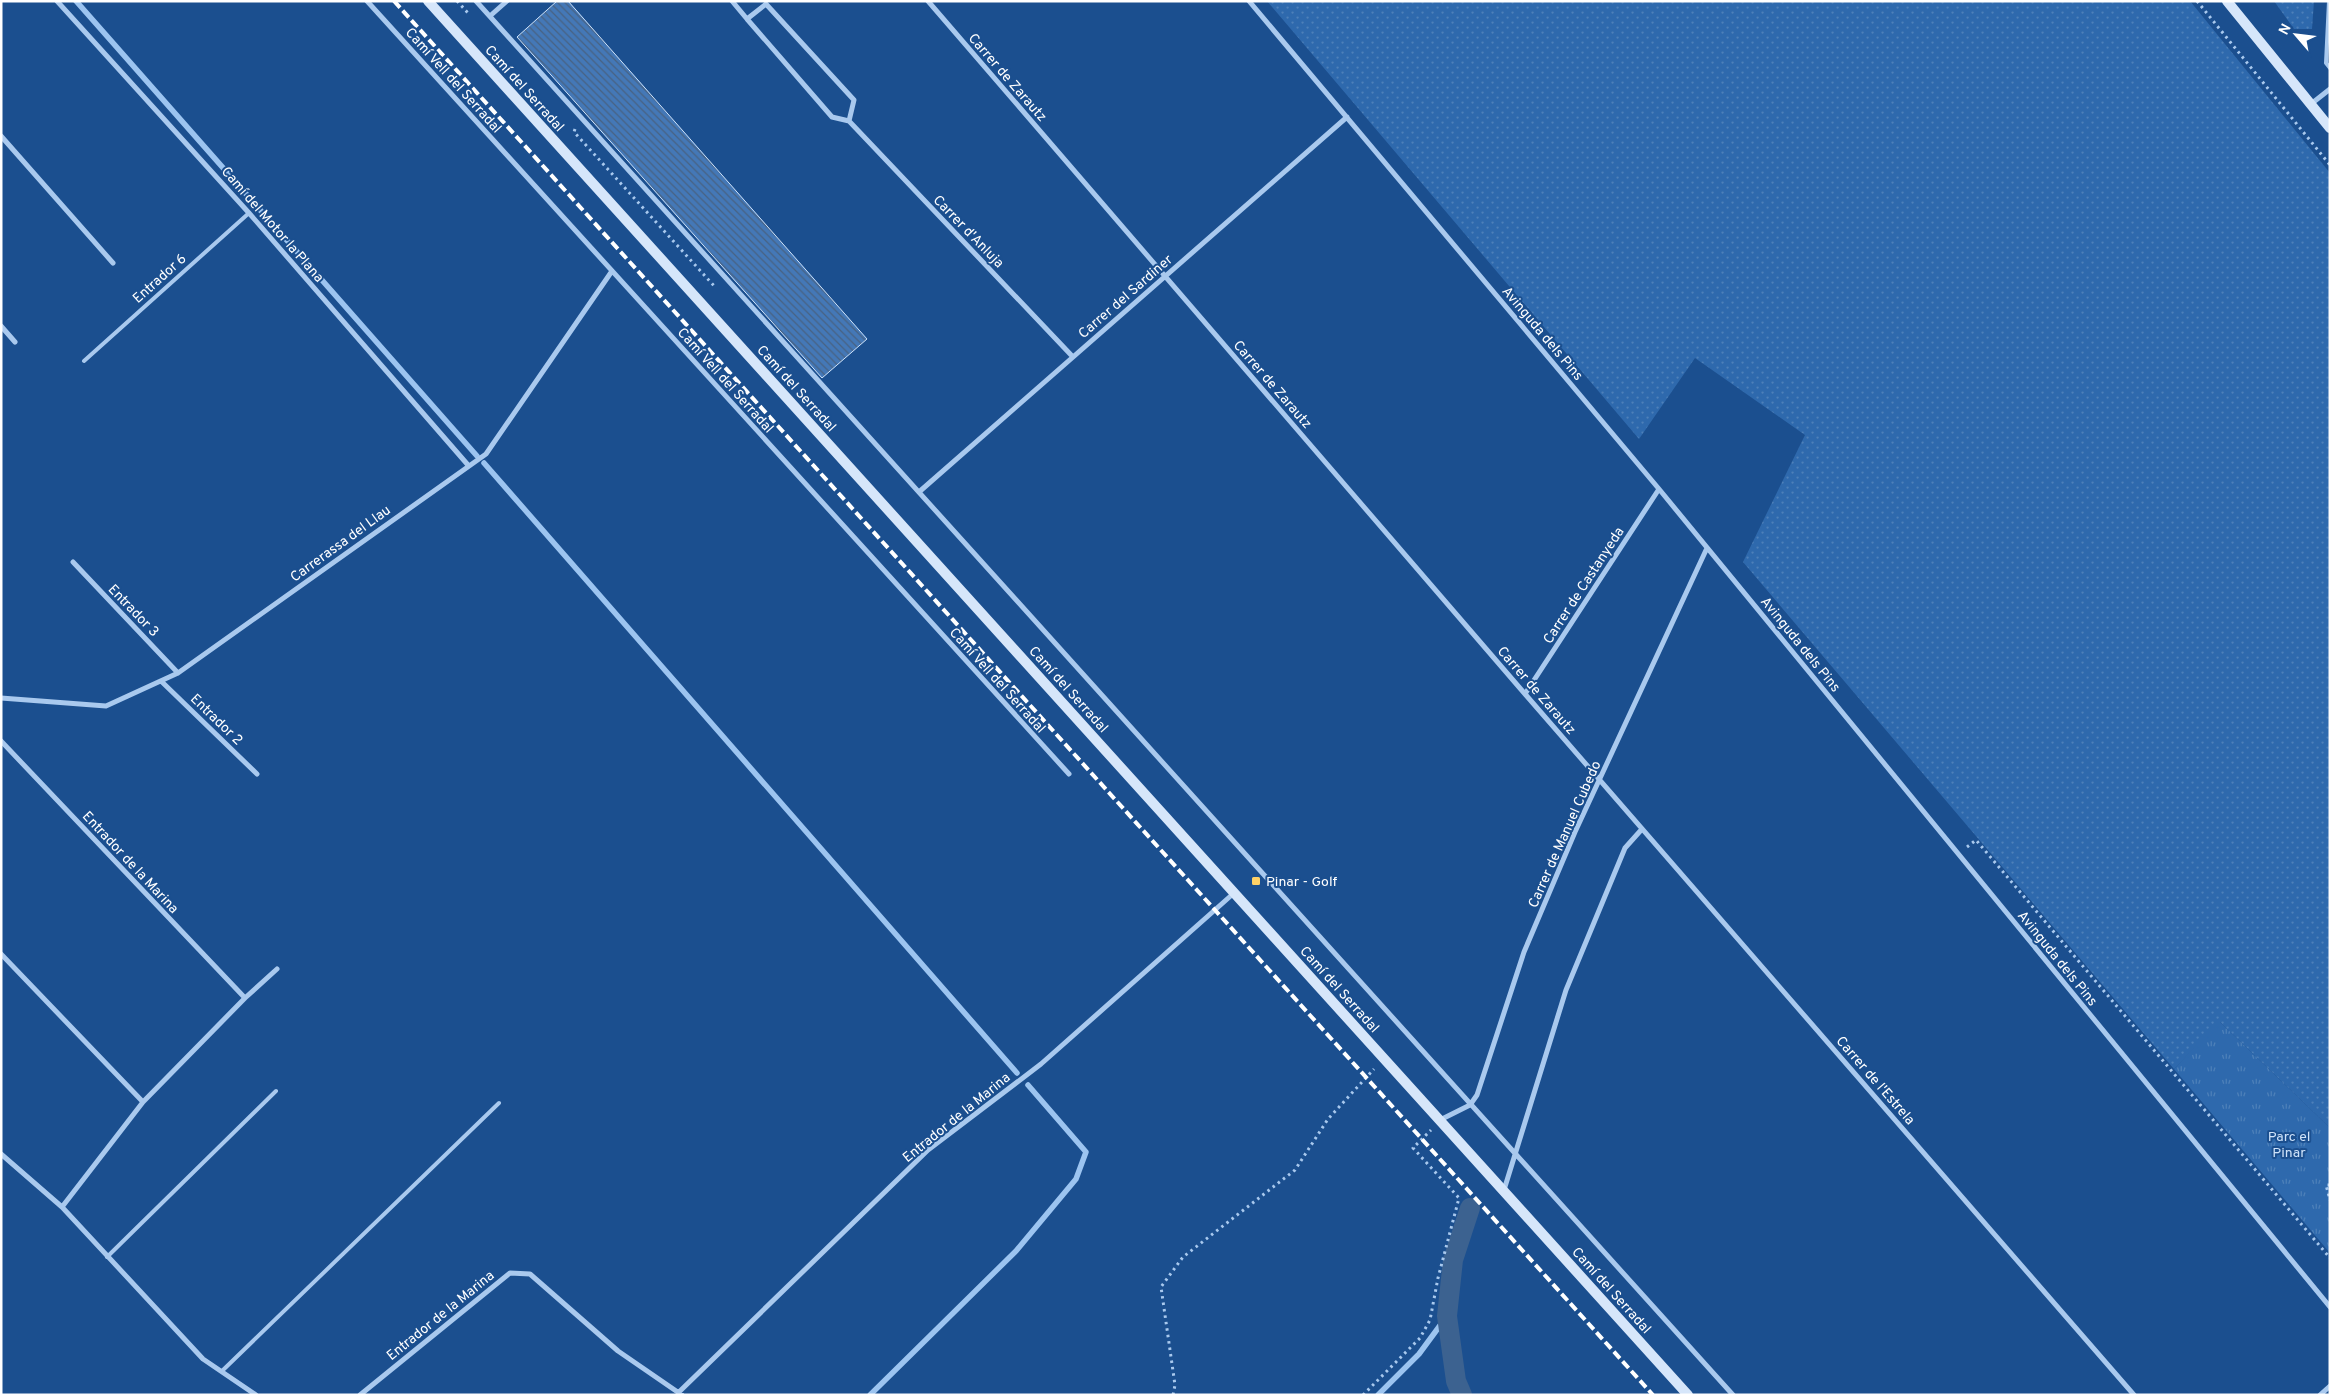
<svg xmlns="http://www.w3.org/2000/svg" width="2331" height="1396" viewBox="0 0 2331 1396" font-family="Overpass,sans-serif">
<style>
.grass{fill:url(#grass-dots)}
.park{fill:url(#park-tufts)}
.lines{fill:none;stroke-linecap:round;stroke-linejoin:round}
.stream{stroke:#9cc4f0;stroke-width:5.5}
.canal{stroke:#3c6290;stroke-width:20}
.building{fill:url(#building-back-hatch);stroke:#cfe3fa}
.path{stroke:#a9c9ee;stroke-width:3;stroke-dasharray:2.5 4;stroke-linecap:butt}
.lane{stroke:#a9c9ee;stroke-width:4}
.street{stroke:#a9c9ee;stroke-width:5}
.secondary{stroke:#d6e6fa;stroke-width:10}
.rail{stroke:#fff;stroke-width:4;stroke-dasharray:9 4;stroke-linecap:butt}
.poi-dot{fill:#ffd166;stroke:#1b4f8f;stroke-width:2}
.labels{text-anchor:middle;stroke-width:4;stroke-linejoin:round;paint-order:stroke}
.street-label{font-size:14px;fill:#fff;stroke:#1b4f8f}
.poi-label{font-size:14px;fill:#fff;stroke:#1b4f8f;text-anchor:start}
.park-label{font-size:14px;fill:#cfe3fa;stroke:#1b4f8f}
</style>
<defs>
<pattern id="grass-dots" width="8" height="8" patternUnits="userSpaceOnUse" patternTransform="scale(1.25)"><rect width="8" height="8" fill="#2e69ad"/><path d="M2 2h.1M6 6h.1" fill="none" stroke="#4d80b9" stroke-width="1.8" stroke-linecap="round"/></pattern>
<pattern id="park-tufts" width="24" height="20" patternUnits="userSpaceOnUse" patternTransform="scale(1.25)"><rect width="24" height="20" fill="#2e69ad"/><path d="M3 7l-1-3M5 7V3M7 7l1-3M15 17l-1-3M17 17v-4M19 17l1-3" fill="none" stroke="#4d80b9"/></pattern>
<pattern id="building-back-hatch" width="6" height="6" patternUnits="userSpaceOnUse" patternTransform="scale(1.25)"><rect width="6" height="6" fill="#4478b7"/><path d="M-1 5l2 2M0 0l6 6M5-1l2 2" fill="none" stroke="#486282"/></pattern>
</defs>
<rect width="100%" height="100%" fill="#1b4f8f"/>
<path class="grass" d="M 1267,1 L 2190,1 L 2330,173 L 2330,1128 L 2220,1022 L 2174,1069 L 1743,562 L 1805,435 L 1695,358 L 1639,439 Z
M 2274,1 L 2314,1 L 2312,29 L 2294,29 Z"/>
<path class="park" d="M 2219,1021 L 2330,1128 L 2330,1253 L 2174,1069 Z"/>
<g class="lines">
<path class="stream" d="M 76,1 L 477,456
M 484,463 L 1017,1073
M 870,1395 L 1016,1251 L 1076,1179 L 1086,1152 L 1028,1085
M 1378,1395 L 1419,1354 L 1447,1316"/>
<path class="canal" d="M 1462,1395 L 1456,1381 L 1447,1316 L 1453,1260 L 1470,1208"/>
</g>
<path class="building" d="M 557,1 L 568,1 L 867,339 L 822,378 L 517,37 Z"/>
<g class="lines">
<path class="path" d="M 457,1 L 468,13
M 2197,1 L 2330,165
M 575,129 L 574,132 L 716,288
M 1967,847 L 1976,840 L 2330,1258
M 2330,1185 L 2326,1185 L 2330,1200
M 1173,1395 L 1175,1385 L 1161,1287 L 1183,1257 L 1295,1170 L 1328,1119 L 1374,1069
M 1363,1395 L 1420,1338 L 1430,1320 L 1438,1278 L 1459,1198 L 1413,1148 L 1431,1130"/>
<path class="lane" d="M 2329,1 L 2326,63 L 2330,68
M 84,361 L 249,213
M 107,1257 L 276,1091
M 222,1371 L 499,1103"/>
<path class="street" d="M 57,1 L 249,213 L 468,465
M 367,1 L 1069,774
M 476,1 L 1733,1395
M 732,1 L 747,19
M 928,1 L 1525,694 L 2134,1395
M 1249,1 L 1659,489 L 2330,1307
M 490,16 L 507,1
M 2311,104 L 2330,89
M 849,121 L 854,100 L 766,4 L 747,19 L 832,117 L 849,121 L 1073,357
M 1,136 L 113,263
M 1,326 L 15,342
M 919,492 L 1347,117
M 73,562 L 178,673
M 161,681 L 257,774
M 1525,694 L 1659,489
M 1,698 L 106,706 L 178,673 L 486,454 L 612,271
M 1,741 L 245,998
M 1,954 L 143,1102
M 1440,1120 L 1470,1105 L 1477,1095 L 1524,952 L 1575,832 L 1707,548
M 1,1154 L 62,1207
M 1504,1190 L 1566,990 L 1625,848 L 1642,829
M 679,1392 L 928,1150 L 1041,1064 L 1234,893
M 256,1395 L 203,1359 L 62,1207 L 143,1102 L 245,998 L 277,969
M 360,1395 L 510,1273 L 530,1274 L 618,1351 L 682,1395
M 2320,1395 L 2330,1386"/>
<path class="secondary" d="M 428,1 L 1688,1395
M 2227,1 L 2330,128"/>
<path class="rail" d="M 394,1 L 1653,1395"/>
</g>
<rect class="poi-dot" x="1251" y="876" width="10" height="10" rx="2.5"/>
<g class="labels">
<g class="street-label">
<text transform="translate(1008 77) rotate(49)" y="5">Carrer de Zarautz</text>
<text transform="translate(454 80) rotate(48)" y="5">Camí Vell del Serradal</text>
<text transform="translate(525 88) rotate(48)" y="5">Camí del Serradal</text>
<text transform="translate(273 224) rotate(49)" y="5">Camí del Motor la Plana</text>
<text transform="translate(969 231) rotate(46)" y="5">Carrer d'Anluja</text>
<text transform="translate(159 278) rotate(-42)" y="5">Entrador 6</text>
<text transform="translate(1125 296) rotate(-41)" y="5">Carrer del Sardiner</text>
<text transform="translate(1543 333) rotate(50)" y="5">Avinguda dels Pins</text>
<text transform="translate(726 380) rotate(48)" y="5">Camí Vell del Serradal</text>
<text transform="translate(1273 384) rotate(49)" y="5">Carrer de Zarautz</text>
<text transform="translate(797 388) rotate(48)" y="5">Camí del Serradal</text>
<text transform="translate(340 543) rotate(-36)" y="5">Carrerassa del Llau</text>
<text transform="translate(1583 585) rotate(-57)" y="5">Carrer de Castanyeda</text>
<text transform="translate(134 610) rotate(46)" y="5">Entrador 3</text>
<text transform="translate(1801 644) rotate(51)" y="5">Avinguda dels Pins</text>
<text transform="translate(998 680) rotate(48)" y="5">Camí Vell del Serradal</text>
<text transform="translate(1069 689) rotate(48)" y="5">Camí del Serradal</text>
<text transform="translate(1537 690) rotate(49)" y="5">Carrer de Zarautz</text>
<text transform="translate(217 719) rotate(44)" y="5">Entrador 2</text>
<text transform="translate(1564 834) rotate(-66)" y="5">Carrer de Manuel Cubedo</text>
<text transform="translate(131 862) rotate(47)" y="5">Entrador de la Marina</text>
<text transform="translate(2058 958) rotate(51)" y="5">Avinguda dels Pins</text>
<text transform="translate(1340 989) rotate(48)" y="5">Camí del Serradal</text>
<text transform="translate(1876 1080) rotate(49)" y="5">Carrer de l'Estrela</text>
<text transform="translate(956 1117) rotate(-39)" y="5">Entrador de la Marina</text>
<text transform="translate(1612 1290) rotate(48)" y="5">Camí del Serradal</text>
<text transform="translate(440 1315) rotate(-39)" y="5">Entrador de la Marina</text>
</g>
<g class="poi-label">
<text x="1266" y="886">Pinar - Golf</text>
</g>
<g class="park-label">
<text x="2289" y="1141">Parc el<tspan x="2289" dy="16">Pinar</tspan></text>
</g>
</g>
<rect width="2331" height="1396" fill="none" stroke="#ffffff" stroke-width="5"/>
<g transform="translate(2296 35) rotate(298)" stroke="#1b4f8f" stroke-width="4" paint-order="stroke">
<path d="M0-4L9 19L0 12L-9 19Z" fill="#ffffff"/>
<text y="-8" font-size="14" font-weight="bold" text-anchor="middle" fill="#ffffff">N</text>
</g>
</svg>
